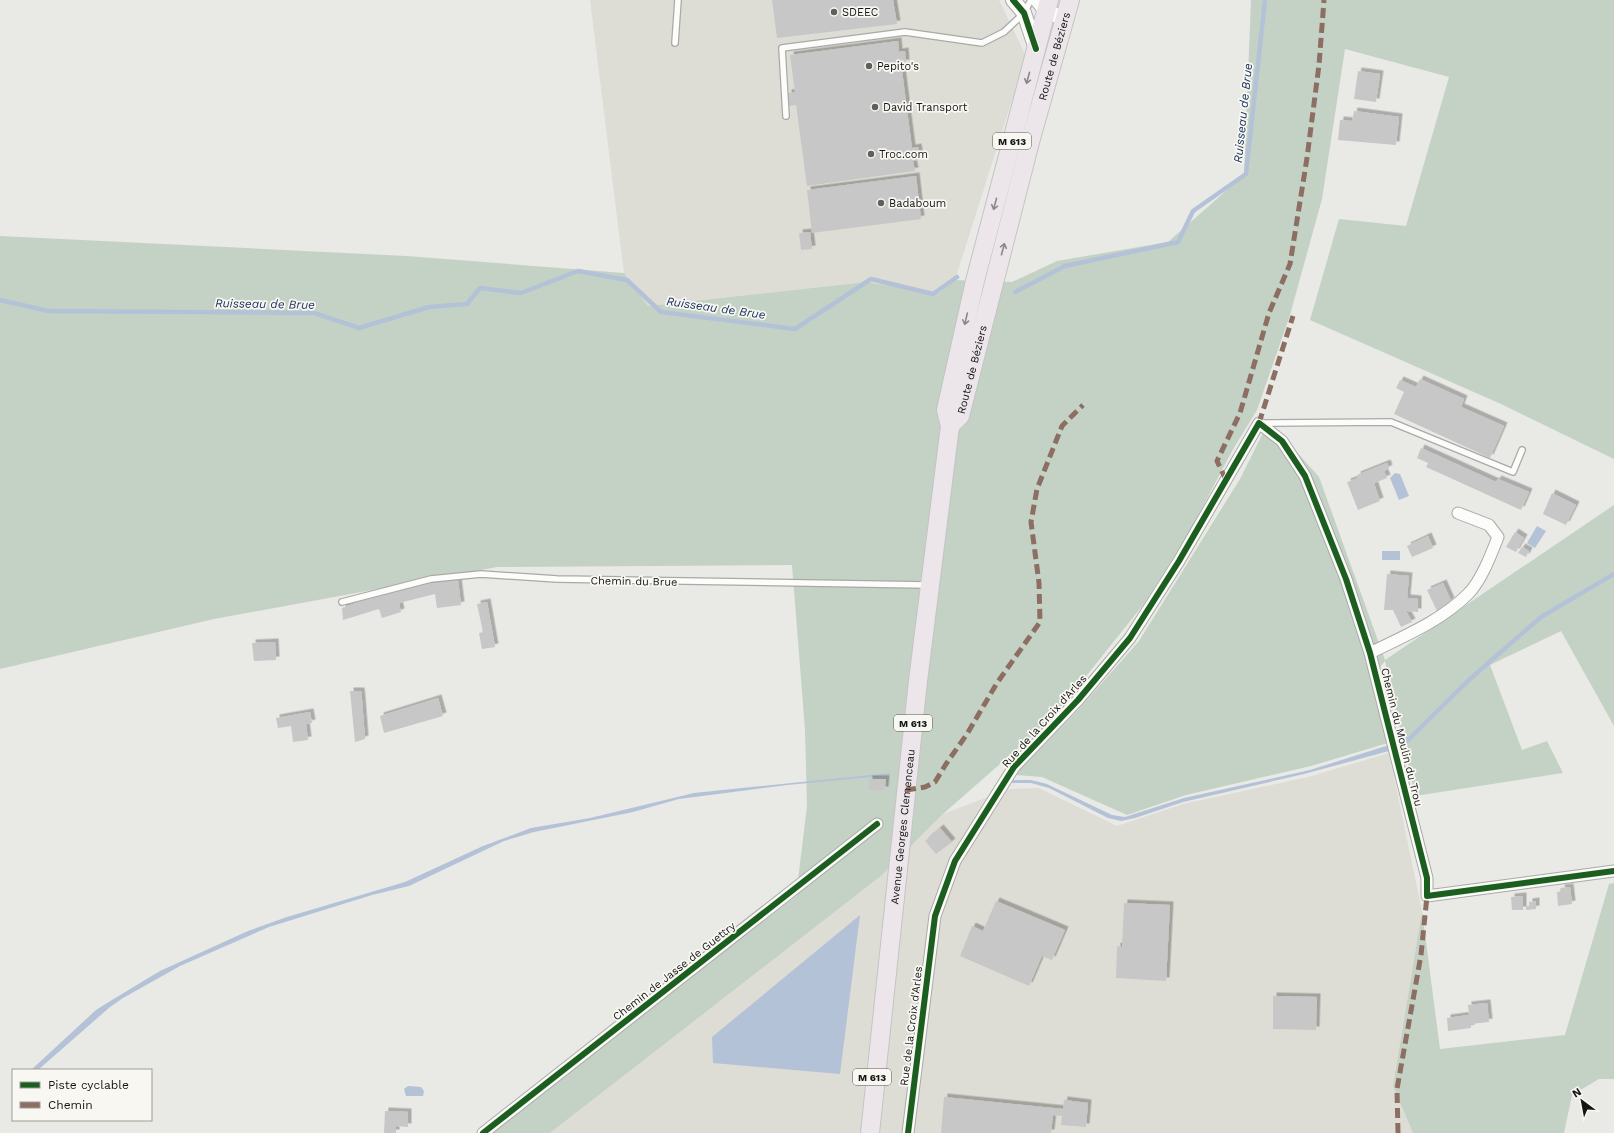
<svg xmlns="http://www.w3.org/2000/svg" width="1614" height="1133" viewBox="0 0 1614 1133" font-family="'Work Sans',sans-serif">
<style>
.built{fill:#deddd5}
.green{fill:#c4d2c5}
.water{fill:#b4c2d7}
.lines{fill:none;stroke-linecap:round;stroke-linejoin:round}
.stream{stroke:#b4c2d7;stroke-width:4.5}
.building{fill:#c7c7c7;filter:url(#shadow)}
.service-casing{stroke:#a9a9a7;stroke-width:8}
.minor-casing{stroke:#a9a9a7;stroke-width:13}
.tertiary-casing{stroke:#a9a9a7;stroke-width:16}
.primary-casing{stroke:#c4c4c3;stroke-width:20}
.service{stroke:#fcfcfb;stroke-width:5.5}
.minor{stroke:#fcfcfb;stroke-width:11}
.tertiary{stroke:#fcfcfb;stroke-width:14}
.primary{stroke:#ece6eb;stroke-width:18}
.quiet{stroke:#8d6e63;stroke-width:5;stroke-dasharray:10 5;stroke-linecap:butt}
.cycleway-casing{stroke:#f8f7f2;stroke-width:8}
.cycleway{stroke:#1b5e20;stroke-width:6}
.oneway{stroke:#8b888a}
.poi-dot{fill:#5f5f5e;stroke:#f8f7f2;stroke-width:1.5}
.labels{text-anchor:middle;stroke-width:3.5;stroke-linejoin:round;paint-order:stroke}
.shield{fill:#f8f7f2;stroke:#595957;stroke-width:1}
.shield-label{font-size:10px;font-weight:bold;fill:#151514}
.poi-label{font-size:11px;fill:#151514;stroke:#f8f7f2;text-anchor:start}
.street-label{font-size:11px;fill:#151514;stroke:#f8f7f2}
.water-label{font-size:12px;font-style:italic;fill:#1b3660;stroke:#f8f7f2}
</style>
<defs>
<filter id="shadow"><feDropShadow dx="3.5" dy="-3.5" stdDeviation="0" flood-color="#0004"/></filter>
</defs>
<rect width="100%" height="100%" fill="#e9e9e6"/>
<path class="built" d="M 590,0 L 999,0 L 1026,56 L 955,280 L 939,293 L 866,282 L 648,306 L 624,273 Z
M 1389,753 L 1422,911 L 1393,1086 L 1413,1133 L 550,1133 L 881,876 L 943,814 L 1009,789 L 1039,788 L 1117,826 L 1183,804 L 1308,777 Z"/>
<path class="green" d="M 1251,0 L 1614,0 L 1614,459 L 1501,404 L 1310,320 L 1339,219 L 1406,226 L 1449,77 L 1345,49 L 1322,199 L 1290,315 L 1257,410 L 1232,451 L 1189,533 L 1143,605 L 1067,700 L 1033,735 L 943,814 L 881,876 L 550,1133 L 492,1133 L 796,896 L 807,806 L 805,730 L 792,565 L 497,567 L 214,619 L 0,669 L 0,236 L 406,256 L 624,273 L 648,306 L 866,282 L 939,293 L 955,280 L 1012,282 L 1057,261 L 1168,242 L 1244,175 Z
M 1269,421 L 1319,477 L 1385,660 L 1614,505 L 1614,726 L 1561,631 L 1490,665 L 1522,750 L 1547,741 L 1563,773 L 1415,796 L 1385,661 L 1371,679 L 1388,743 L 1311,766 L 1186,795 L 1127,815 L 1042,777 L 1015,775 L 1079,709 L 1139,641 L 1240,479 Z
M 1614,883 L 1614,1079 L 1599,1079 L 1572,1095 L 1564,1133 L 1413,1133 L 1393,1086 L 1422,911 L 1440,1049 L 1565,1035 L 1609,884 Z"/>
<path class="water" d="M 1395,473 L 1400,474 L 1409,496 L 1399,500 L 1390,478 Z
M 1537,526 L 1546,531 L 1535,548 L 1527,543 Z
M 1382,551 L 1400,551 L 1400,560 L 1382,560 Z
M 1389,745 L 1389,751 L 1304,774 L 1183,802 L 1135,818 L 1121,821 L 1108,818 L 1049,788 L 1031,783 L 1011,783 L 1013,780 L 1031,780 L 1047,784 L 1112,815 L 1125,817 L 1184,798 L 1310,770 Z
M 890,773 L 890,776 L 884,776 L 787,785 L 679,799 L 633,812 L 534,832 L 504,841 L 409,886 L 372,895 L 269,927 L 180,966 L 123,998 L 110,1007 L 38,1070 L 31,1070 L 96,1010 L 107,1003 L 160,971 L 248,931 L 287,917 L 405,882 L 483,846 L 531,828 L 590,818 L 694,793 Z
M 860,915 L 840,1074 L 713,1063 L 712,1037 Z
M 408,1086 L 421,1087 L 424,1091 L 423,1096 L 406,1096 L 404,1089 Z"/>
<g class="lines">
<path class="stream" d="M 1015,292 L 1065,266 L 1178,242 L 1193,211 L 1246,174 L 1265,0
M 0,300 L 48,311 L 314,313 L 359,328 L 429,307 L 467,304 L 480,288 L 521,293 L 578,271 L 627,280 L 661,312 L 795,329 L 871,279 L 933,294 L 957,277
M 1406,742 L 1470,679 L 1541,617 L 1614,574"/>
</g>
<path class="building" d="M 772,0 L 893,0 L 897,24 L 777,38 Z
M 898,41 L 899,52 L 905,51 L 906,63 L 901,63 L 912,148 L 918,147 L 920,160 L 913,161 L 915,171 L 807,186 L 796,105 L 789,106 L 788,93 L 795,92 L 790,55 Z
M 1358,71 L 1380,74 L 1376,102 L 1354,99 Z
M 1354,111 L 1399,117 L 1396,145 L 1338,140 L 1340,120 L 1352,121 Z
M 916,176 L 921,219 L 812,233 L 807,190 Z
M 810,232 L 812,249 L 801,250 L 799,233 Z
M 1420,379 L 1464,399 L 1461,407 L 1504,426 L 1490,458 L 1394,414 L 1404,392 L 1396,388 L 1400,380 L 1416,387 Z
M 1421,448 L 1496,482 L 1498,479 L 1529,492 L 1521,510 L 1426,467 L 1428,463 L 1417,458 Z
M 1387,463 L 1389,468 L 1384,471 L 1387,478 L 1374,483 L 1380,501 L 1358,510 L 1347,482 L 1358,478 L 1357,475 Z
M 1552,493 L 1576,505 L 1566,525 L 1543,514 Z
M 1515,532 L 1524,538 L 1516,552 L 1506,547 Z
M 1428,536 L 1433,548 L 1412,557 L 1407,546 Z
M 1522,547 L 1529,551 L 1526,557 L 1518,553 Z
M 1387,574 L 1409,576 L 1407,598 L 1418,599 L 1418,612 L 1406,611 L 1412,622 L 1401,627 L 1393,610 L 1384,610 Z
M 458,580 L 461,605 L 437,608 L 435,594 L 399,603 L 401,612 L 382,618 L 379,609 L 343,620 L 342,608 L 361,601 L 428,584 Z
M 1443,583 L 1451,601 L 1437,611 L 1427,590 Z
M 487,602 L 495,647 L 482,649 L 479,633 L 483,632 L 477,604 Z
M 275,642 L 276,660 L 254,661 L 252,643 Z
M 350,691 L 361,691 L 362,700 L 365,739 L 355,742 Z
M 438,698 L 443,716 L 384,733 L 380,716 Z
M 310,712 L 312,723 L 306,724 L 308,740 L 293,742 L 291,726 L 278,728 L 276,718 Z
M 869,779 L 886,779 L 885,790 L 869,790 Z
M 940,828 L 952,842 L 936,854 L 925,841 Z
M 1570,887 L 1572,904 L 1558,906 L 1557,892 L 1562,891 L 1561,888 Z
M 1523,896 L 1523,910 L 1512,910 L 1511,897 Z
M 996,901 L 1065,930 L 1052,960 L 1042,956 L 1029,986 L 960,956 L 972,926 L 983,931 Z
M 1536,901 L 1536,909 L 1526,910 L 1526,906 L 1529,906 L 1529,902 Z
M 1124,903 L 1170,905 L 1166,981 L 1116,978 L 1117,946 L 1122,947 Z
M 1273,996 L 1317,997 L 1316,1030 L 1273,1029 Z
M 1487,1003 L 1489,1022 L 1471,1024 L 1471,1028 L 1448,1031 L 1447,1018 L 1469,1015 L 1468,1005 Z
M 944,1097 L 1063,1109 L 1064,1100 L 1088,1103 L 1086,1127 L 1061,1125 L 1062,1116 L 1053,1115 L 1051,1133 L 941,1133 Z
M 385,1111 L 408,1112 L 408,1127 L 396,1126 L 396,1133 L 384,1133 Z"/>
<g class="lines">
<defs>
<path id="service" d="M 675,43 L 678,0
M 786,116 L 782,48 L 905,32 L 982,43 L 1004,32 L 1024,13 L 1031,0
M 1262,423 L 1391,422 L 1513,472 L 1522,450
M 342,602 L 431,579 L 481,574 L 557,579 L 927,585"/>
<path id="minor" d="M 1370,653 C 1404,636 1441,621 1468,594 C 1481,581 1491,555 1498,537 L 1489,525 L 1458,513
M 483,1133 L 877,824
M 908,1133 L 935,916 L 955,861 L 1014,767 L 1078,700 L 1130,638 L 1179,561 L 1259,423 L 1282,441 L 1305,476 L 1346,579 L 1370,653 L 1427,878 L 1427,896 L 1614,871"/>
<path id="tertiary" d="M 1013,0 L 1024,13 L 1036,49
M 1037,0 L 1046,11 L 1065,19"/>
<g id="primary">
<path id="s1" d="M 950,426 L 960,416 L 1030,142 L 1070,0"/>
<path id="s2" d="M 870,1133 L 918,681 L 950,426 L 946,410 L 975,281 L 1049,0"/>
</g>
</defs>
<use href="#service" class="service-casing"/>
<use href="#minor" class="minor-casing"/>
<use href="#tertiary" class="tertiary-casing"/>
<use href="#primary" class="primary-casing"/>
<use href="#service" class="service"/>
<use href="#minor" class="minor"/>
<use href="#tertiary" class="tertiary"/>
<use href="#primary" class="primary"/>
<path class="quiet" d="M 1259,423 L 1293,316
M 1226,480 L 1217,461 L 1240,413 L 1269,313 L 1290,264 L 1307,158 L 1319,65 L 1324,0
M 906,790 L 925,787 L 935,782 L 946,764 L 967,734 L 997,683 L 1040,622 L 1039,583 L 1031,522 L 1037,489 L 1062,426 L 1083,405
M 1398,1133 L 1397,1089 L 1421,955 L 1427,896"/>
<defs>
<path id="cycleway" d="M 1013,0 L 1024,13 L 1036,49
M 483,1133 L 877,824
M 908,1133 L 935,916 L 955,861 L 1014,767 L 1078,700 L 1130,638 L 1179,561 L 1259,423 L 1282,441 L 1305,476 L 1346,579 L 1370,653 L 1427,878 L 1427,896 L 1614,871"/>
</defs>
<use href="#cycleway" class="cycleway-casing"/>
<use href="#cycleway" class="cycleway"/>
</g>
<defs><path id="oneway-shaft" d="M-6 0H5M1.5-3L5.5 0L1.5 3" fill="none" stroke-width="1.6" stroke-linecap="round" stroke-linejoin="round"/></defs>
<g class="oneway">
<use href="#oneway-shaft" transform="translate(1028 78) rotate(105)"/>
<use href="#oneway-shaft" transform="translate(995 204) rotate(105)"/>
<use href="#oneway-shaft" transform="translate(1003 249) rotate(-75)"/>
<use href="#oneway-shaft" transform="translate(966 319) rotate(103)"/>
</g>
<g class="poi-dot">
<circle cx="834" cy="12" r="4"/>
<circle cx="869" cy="66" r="4"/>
<circle cx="875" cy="107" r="4"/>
<circle cx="871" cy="154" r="4"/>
<circle cx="881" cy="203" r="4"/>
</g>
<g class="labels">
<g class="shield">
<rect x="993" y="133" width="38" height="16" rx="3"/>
<rect x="894" y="715" width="38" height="16" rx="3"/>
<rect x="853" y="1069" width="38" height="16" rx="3"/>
</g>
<g class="shield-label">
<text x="1012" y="145">M 613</text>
<text x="913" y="727">M 613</text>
<text x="872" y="1081">M 613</text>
</g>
<g class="poi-label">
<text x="842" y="16">SDEEC</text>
<text x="877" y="70">Pepito's</text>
<text x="883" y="111">David Transport</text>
<text x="879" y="158">Troc.com</text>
<text x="889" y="207">Badaboum</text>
</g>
<g class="street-label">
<text dy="4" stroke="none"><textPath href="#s1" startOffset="386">Route de Béziers</textPath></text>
<text dy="4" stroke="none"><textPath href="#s1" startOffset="62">Route de Béziers</textPath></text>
<text transform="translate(634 581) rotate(1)" y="4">Chemin du Brue</text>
<text transform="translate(1044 721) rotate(-48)" y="4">Rue de la Croix d'Arles</text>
<text transform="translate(1402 737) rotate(76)" y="4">Chemin du Moulin du Trou</text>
<text dy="4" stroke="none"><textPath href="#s2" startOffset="308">Avenue Georges Clemenceau</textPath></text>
<text transform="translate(674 971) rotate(-38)" y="4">Chemin de Jasse de Guettry</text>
<text transform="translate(911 1026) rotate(-83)" y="4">Rue de la Croix d'Arles</text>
</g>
<g class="water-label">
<text transform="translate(1243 113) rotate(-84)" y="4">Ruisseau de Brue</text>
<text transform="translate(265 304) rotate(1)" y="4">Ruisseau de Brue</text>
<text transform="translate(716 308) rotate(8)" y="4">Ruisseau de Brue</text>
</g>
</g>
<rect x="12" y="1069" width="140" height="52" fill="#f8f7f2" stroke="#9d9d99"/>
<rect x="20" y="1082" width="20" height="6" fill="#1b5e20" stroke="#9d9d99"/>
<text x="48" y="1089" font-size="12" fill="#151514">Piste cyclable</text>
<rect x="20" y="1102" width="20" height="6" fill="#8d6e63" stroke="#9d9d99"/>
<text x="48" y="1109" font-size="12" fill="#151514">Chemin</text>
<g transform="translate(1582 1101) rotate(328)" stroke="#f8f7f2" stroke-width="3" paint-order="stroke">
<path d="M0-3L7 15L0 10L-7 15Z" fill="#151514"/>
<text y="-6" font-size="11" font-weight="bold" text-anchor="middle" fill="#151514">N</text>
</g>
</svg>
